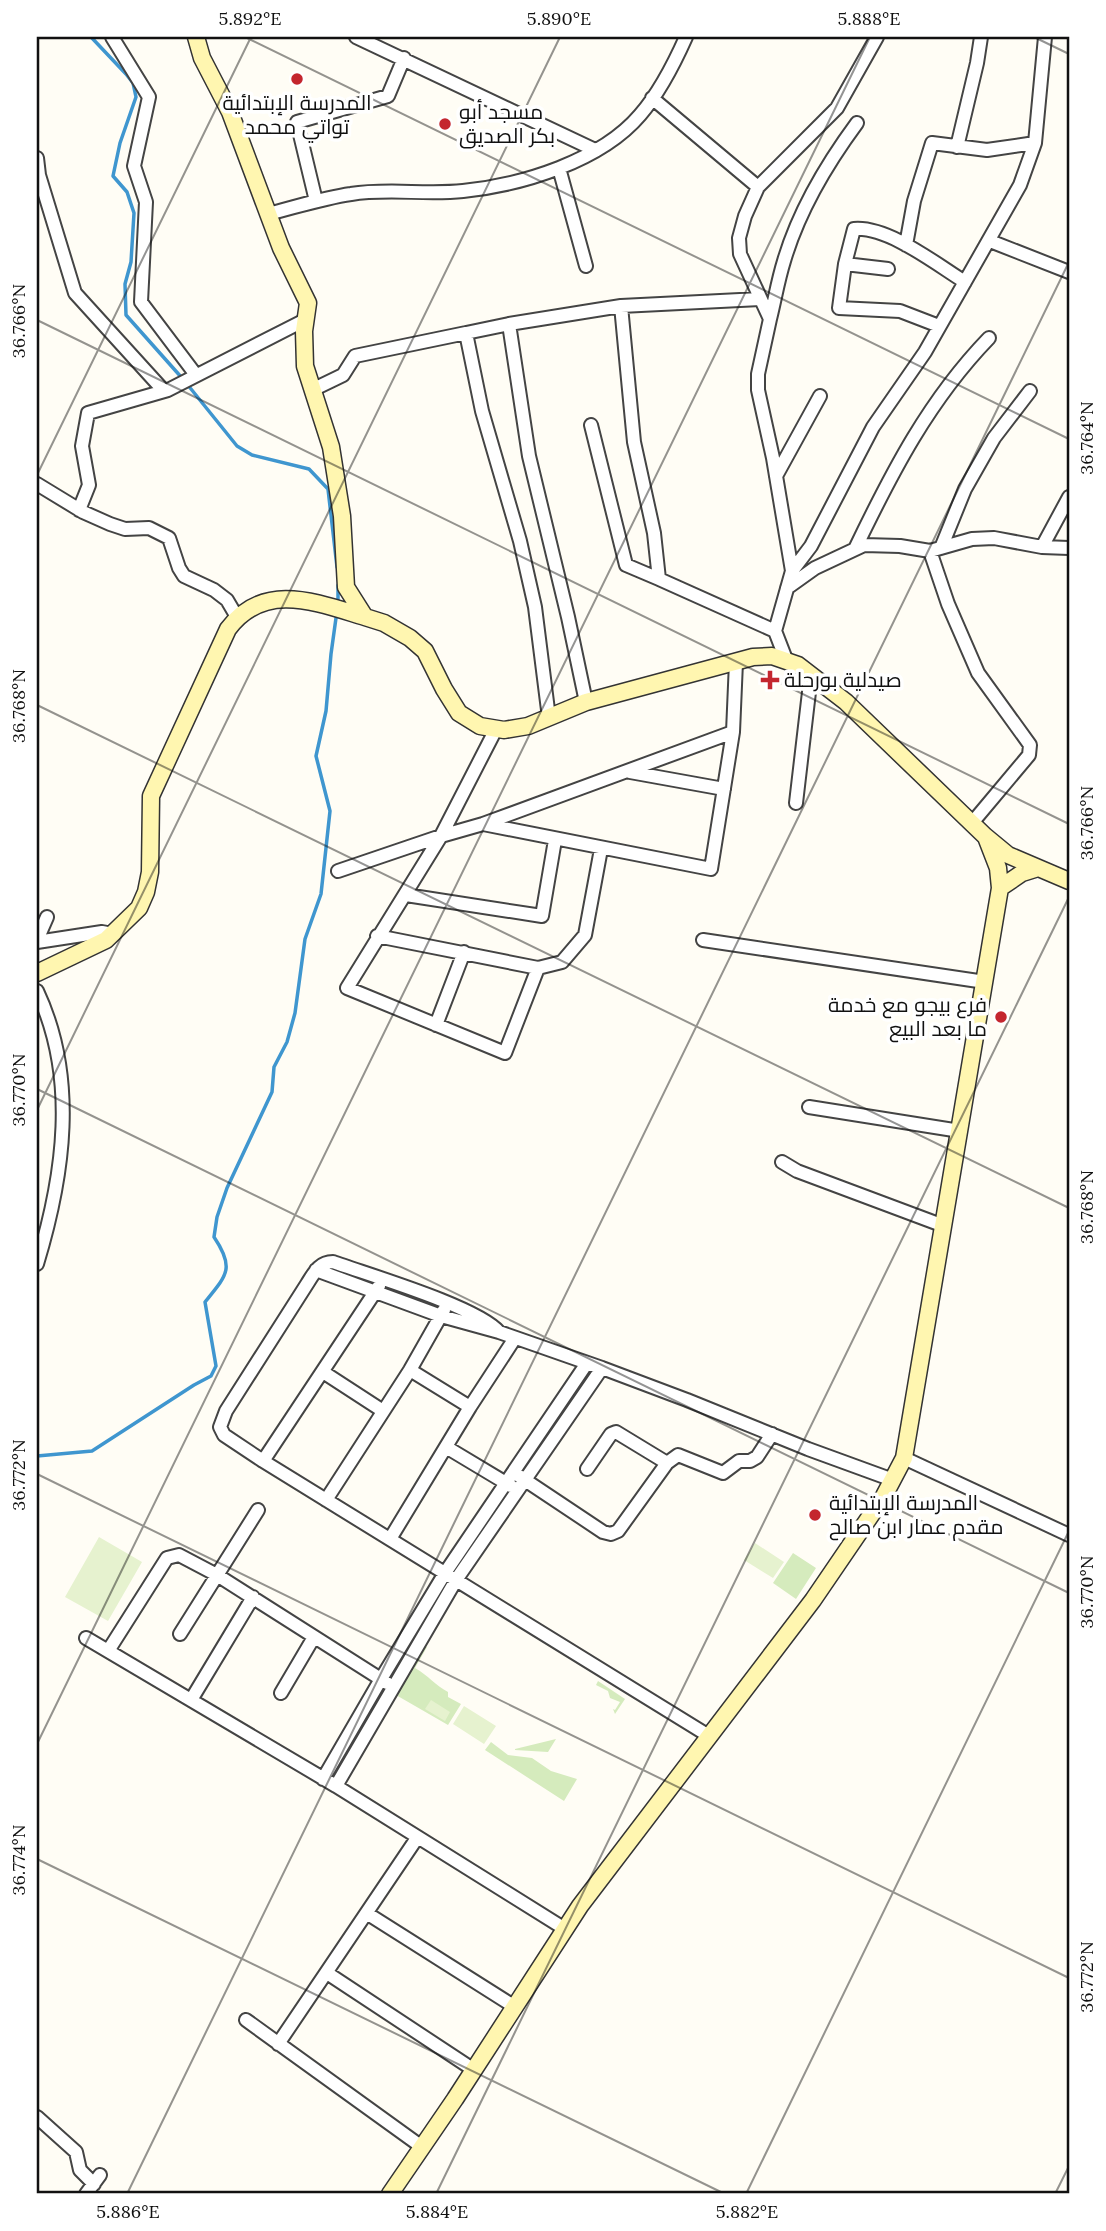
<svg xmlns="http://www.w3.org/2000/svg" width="1106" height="2231" viewBox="0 0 1106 2231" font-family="Lora,Cairo,serif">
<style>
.grass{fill:#d5ebbd}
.pitch{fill:#e6f2cf}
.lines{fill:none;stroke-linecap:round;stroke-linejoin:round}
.stream{stroke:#3f96cf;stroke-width:3.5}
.street-casing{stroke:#444;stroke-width:16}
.secondary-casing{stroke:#333;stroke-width:19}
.street{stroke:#fff;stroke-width:12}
.secondary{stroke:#fff6b0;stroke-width:16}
.ticks{fill:none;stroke:#111;stroke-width:2;stroke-opacity:0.45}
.poi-dot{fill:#c4262e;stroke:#fff;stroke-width:2.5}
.labels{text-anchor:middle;stroke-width:7;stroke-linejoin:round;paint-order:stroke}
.poi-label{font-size:21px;fill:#111;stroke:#fff;text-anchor:start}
.neatline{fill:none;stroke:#111;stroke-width:2.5}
.ticks-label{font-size:18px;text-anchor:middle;fill:#111}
</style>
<rect width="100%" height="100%" fill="#fffdf5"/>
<path class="grass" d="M 793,1553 L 816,1568 L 796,1599 L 773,1583 Z
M 424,1646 L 427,1647 L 415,1668 C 429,1676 435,1685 448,1692 L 448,1697 L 461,1704 L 448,1725 L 396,1695 Z
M 598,1681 L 625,1699 L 615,1714 L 613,1709 L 615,1710 L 620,1702 L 610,1698 L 608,1691 L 596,1685 Z
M 556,1739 L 548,1752 L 515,1750 L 515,1749 Z
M 491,1742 L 508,1755 L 532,1758 L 551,1771 L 577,1779 L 564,1801 L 485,1750 Z"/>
<path class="pitch" d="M 99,1537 L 142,1562 L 108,1621 L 65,1597 Z
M 755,1543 L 784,1562 L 773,1578 L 744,1560 Z
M 431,1700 L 450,1712 L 445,1721 L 425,1709 Z
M 464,1706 L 496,1726 L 484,1744 L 453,1724 Z"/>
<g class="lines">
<path class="stream" d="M 91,37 L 126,74 L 133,83 L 136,97 L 120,143 L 113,176 L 127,192 L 134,213 L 131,262 L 125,284 L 126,315 L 182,378
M 187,384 L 237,446 L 252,455 L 309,469 L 328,489 L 337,567
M 338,599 L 338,585
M 37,1456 L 92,1451 L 194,1385 L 211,1376 L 216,1366 L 205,1302 C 227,1275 235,1268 214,1237 L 217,1217 L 227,1188 L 272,1092 L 274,1067 L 287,1042 L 295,1013 L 305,939 L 321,894 L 330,811 L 316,756 L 326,711 L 331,654 L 336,618"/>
<defs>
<path id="street" d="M 112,37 L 149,97 L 134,166 L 146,202 L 141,302 L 196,375
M 356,37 L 595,150
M 652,98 L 758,187 L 745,216 L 739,238 L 740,254 L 770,319 L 758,374 L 758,390 L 773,458 L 792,571 L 775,631 L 787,662
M 957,147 L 977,63 L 981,37
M 37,158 L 39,175 L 75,293 L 164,391
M 559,168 L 586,266
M 758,187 L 837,108 L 877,37
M 316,201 L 297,122 L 388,96 L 404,58
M 268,214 C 296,207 323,198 351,194 C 387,188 426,195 463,191 C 522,185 601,161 640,115 C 660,92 674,64 686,37
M 990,241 L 1069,272
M 906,245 L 914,201 L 932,143 L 987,150 L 1035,143
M 845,264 L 888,269
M 621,306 L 634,442 L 654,533 L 659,579 L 775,631
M 770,319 C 775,299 778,280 784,261 C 799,210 826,165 857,123
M 509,324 L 621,306 L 760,299
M 939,326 L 900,311 L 839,308 L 845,264 L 854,229 C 888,226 936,264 965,282
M 466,333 L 509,324 L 529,456 L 568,617 L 586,702
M 312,390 L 343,375 L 355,356 L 466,333 L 482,411 L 520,541 L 535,607 L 549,718
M 591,425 L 626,565 L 659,579
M 776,476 L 820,396
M 37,484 L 83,512 L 110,524 L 125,529 L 149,528 L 169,538 L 179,568 L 184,576 L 214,590 L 227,600 L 237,617
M 79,510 L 89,485 L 82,446 L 88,413 L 168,390 L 305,320
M 1042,547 L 1069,497
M 941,548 L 965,489 L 994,438 L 1030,391
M 855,549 C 892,472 929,400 989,338
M 930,551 L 948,604 L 978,673 L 1030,745 L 1029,755 L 972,823
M 792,571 L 811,546 L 873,427 L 925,352 L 1020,185 L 1035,143 L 1045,37
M 787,588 L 815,568 L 864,545 L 900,546 L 930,551 L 972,539 L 994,538 L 1042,547 L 1069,548
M 496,729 L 441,836 L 347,988 L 505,1053 L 538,968
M 630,772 L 724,789
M 796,803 L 811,675
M 483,824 L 711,869 L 733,732 L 736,662
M 338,871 L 441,836 L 483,824 L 733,732
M 406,895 L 542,916 L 555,840
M 377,936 L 538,968 L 562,962 L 585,935 L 601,849
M 37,940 L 47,917
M 703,940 L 985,982
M 37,942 L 102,932 L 113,934
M 37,991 C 78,1078 64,1175 37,1264
M 436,1025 L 464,952
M 809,1107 L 960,1131
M 782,1162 L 797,1171 L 944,1226
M 316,1270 L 441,1316 L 499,1332 L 602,1368 L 687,1400 L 808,1449 L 893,1480
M 499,1332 C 478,1307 369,1275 333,1262 C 319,1262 314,1273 307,1284 L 226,1411 L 220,1427 L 224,1435 L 263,1461 L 709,1736
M 410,1370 L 470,1407
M 323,1372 L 383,1411
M 446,1447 L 511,1486
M 904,1458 L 1069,1535
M 263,1461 L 379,1286
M 587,1469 L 611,1434 L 616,1432 L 667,1463
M 519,1476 L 603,1532 L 611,1534 L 618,1531 L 667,1463 L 678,1455 L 723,1473 L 739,1461 L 750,1461 L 757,1457 L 772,1434
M 326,1500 L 410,1370 L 444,1310
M 390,1539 L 470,1407 L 515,1338
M 180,1634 L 258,1510
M 86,1638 L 336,1786 L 565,1929
M 108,1651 L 167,1558 L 179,1555 L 217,1575 L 387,1683
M 281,1693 L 314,1637
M 191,1700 L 253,1597
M 323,1779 L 381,1679 L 445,1573 L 587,1363
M 336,1786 L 456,1580 L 602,1368
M 368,1914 L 515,2007
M 327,1973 L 474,2070
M 246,2020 L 422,2147
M 278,2044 L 417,1838
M 37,2117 L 76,2152 L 80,2170 L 94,2184
M 86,2194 L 100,2175"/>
<path id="secondary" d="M 196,37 L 202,58 L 230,112 L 281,248 L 308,303 L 304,331 L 305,366 L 331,447 L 342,516 L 346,587 L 365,617 L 384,623 L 410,638 L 425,651 L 444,689 L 459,713 L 480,726 L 504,730 L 528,726 L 586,702 L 753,657 L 772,656 L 798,665 L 846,702 L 985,836 L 1008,855 L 1069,881
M 1000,888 L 1022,873 L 1038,868
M 37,973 L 106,940 L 139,908 L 146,892 L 150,872 L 151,796 L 228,629 C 264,581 315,602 365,617
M 390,2194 L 455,2099 L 580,1906 L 813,1600 L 884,1496 L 904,1458 L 1000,888 L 998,868 L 986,837"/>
</defs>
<use href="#street" class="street-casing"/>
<use href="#secondary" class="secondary-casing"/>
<use href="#street" class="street"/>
<use href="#secondary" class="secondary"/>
</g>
<path class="ticks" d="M 245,37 L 1069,439M 1034,37 L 1069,54M 37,320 L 1069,824M 37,475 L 251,37M 37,705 L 1069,1208M 37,1089 L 1069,1593M 37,1110 L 560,37M 37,1474 L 1069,1978M 37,1744 L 870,37M 37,1859 L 725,2194M 127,2194 L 1069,262M 436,2194 L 1069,897M 746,2194 L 1069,1531M 1055,2194 L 1069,2166"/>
<g class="poi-dot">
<circle cx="297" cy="79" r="7"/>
<circle cx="445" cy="124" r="7"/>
<path d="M766.5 669.5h7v7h7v7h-7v7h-7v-7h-7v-7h7z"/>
<circle cx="1001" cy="1017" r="7"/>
<circle cx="815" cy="1515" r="7"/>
</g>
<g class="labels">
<g class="poi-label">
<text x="297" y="110" text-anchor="middle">المدرسة الإبتدائية<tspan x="297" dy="24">تواتي محمد</tspan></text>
<text x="459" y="119">مسجد أبو<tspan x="459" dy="24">بكر الصديق</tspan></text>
<text x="784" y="687">صيدلية بورحلة</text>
<text x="987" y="1012" text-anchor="end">فرع بيجو مع خدمة<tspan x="987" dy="24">ما بعد البيع</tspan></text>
<text x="829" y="1510">المدرسة الإبتدائية<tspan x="829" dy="24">مقدم عمار ابن صالح</tspan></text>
</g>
</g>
<rect width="1106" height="2231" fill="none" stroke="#ffffff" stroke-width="77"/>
<rect x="38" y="38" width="1030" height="2154" class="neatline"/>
<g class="ticks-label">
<text x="250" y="25">5.892°E</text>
<text x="559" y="25">5.890°E</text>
<text x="869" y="25">5.888°E</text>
<text transform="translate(19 321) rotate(-90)" y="6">36.766°N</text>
<text transform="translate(1087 438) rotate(-90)" y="6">36.764°N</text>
<text transform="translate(19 706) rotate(-90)" y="6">36.768°N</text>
<text transform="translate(1087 823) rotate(-90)" y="6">36.766°N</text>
<text transform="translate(19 1090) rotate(-90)" y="6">36.770°N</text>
<text transform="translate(1087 1207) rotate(-90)" y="6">36.768°N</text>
<text transform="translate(19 1475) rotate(-90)" y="6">36.772°N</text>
<text transform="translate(1087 1592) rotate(-90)" y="6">36.770°N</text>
<text transform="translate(19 1860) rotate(-90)" y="6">36.774°N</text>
<text transform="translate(1087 1977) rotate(-90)" y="6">36.772°N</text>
<text x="128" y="2218">5.886°E</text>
<text x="437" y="2218">5.884°E</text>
<text x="747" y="2218">5.882°E</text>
</g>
</svg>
